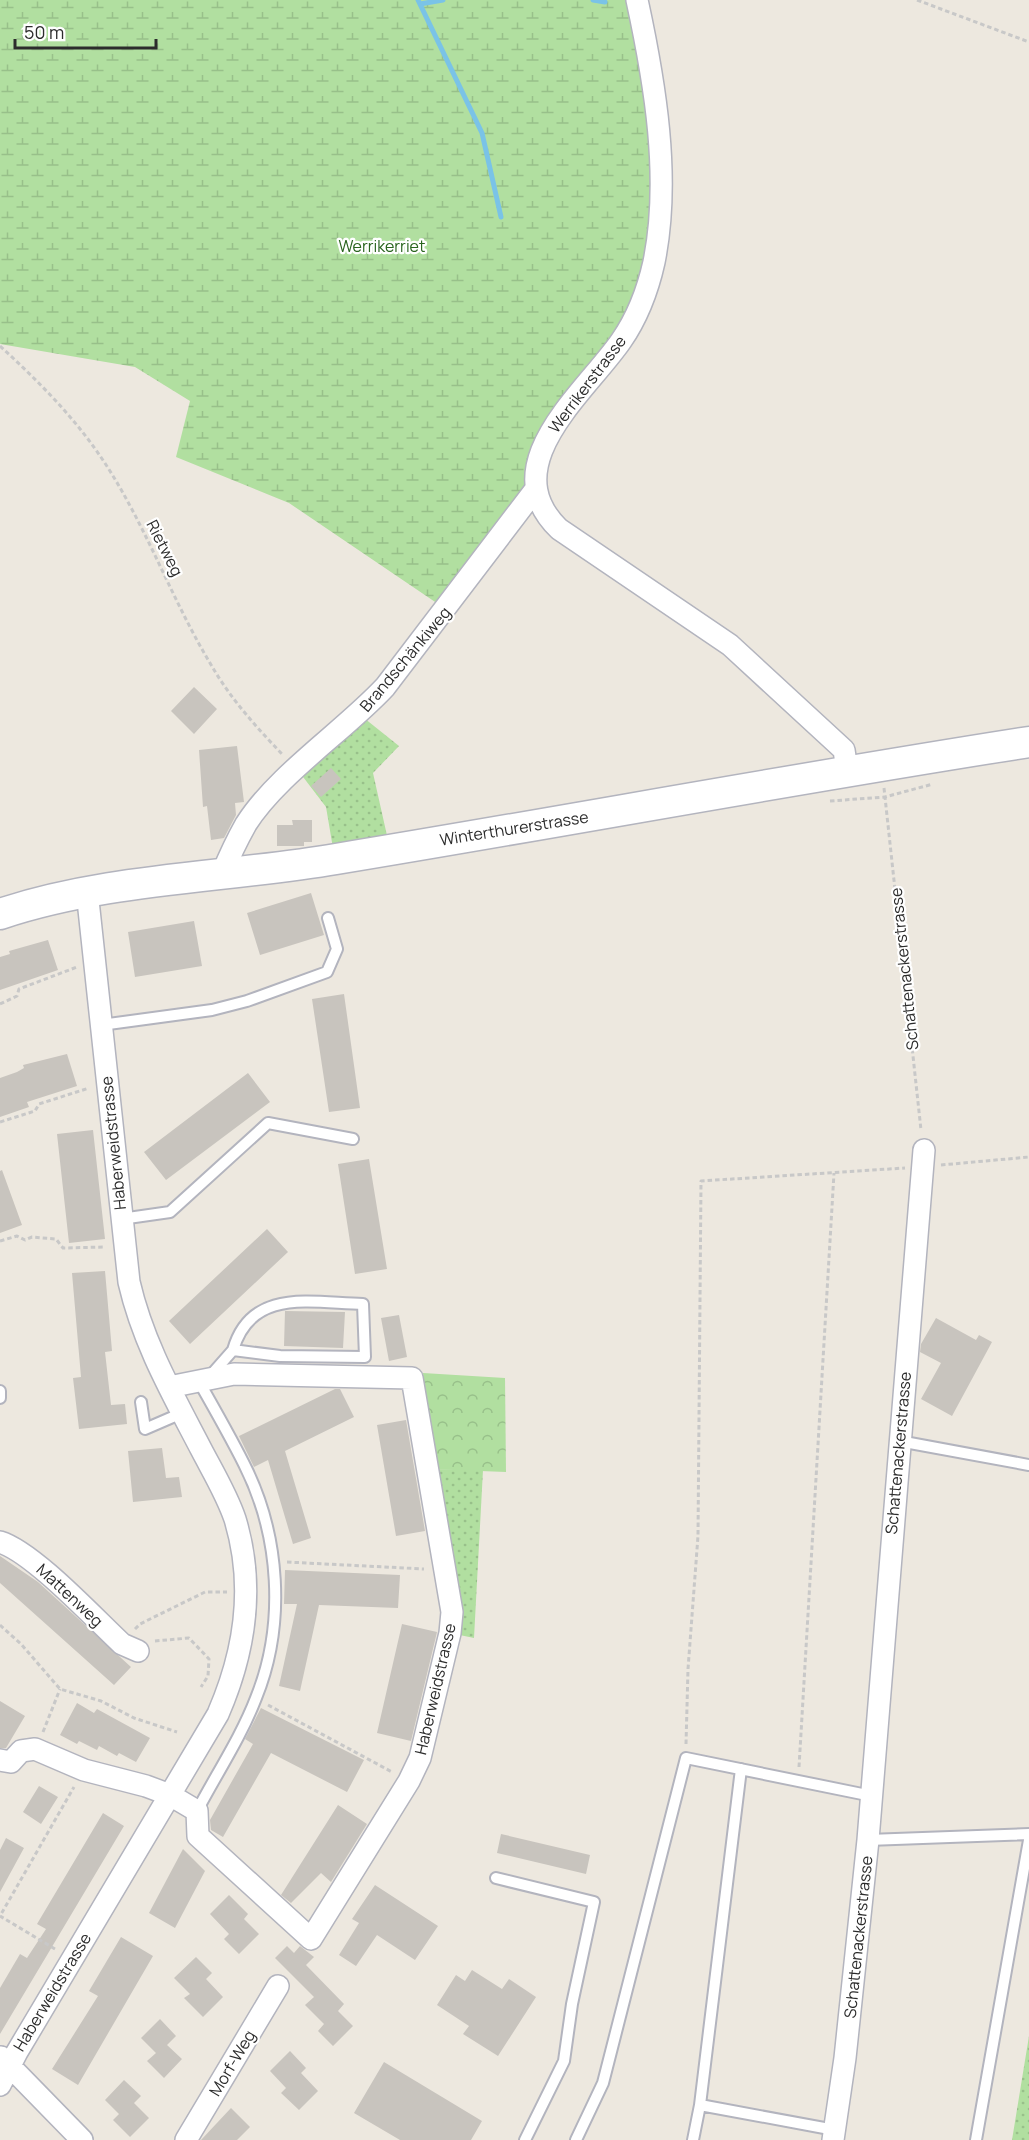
<svg xmlns="http://www.w3.org/2000/svg" width="1029" height="2140" viewBox="0 0 1029 2140" font-family="Manrope,sans-serif">
<style>
.grass{fill:url(#grass-dots)}
.wetland{fill:url(#wetland-marsh)}
.park{fill:url(#park-crowns)}
.lines{fill:none;stroke-linecap:round;stroke-linejoin:round}
.stream{stroke:#7ac3e7;stroke-width:5}
.building{fill:#c8c4be}
.service-casing{stroke:#b3b4be;stroke-width:14}
.minor-casing{stroke:#b3b4be;stroke-width:24}
.secondary-casing{stroke:#b3b4be;stroke-width:33}
.path{stroke:#c8c8c8;stroke-width:3;stroke-dasharray:4.5 3;stroke-linecap:butt}
.service{stroke:#fff;stroke-width:10}
.minor{stroke:#fff;stroke-width:21}
.secondary{stroke:#fff;stroke-width:30}
.labels{text-anchor:middle;stroke-width:4.5;stroke-linejoin:round;paint-order:stroke}
.park-label{font-size:16px;fill:#2a651f;stroke:#fff}
.street-label{font-size:16px;fill:#2c2c2c;stroke:#fff}
</style>
<defs>
<pattern id="grass-dots" width="8" height="8" patternUnits="userSpaceOnUse" patternTransform="scale(1.5)"><rect width="8" height="8" fill="#b1dfa0"/><path d="M2 2h.1M6 6h.1" fill="none" stroke="#98c08a" stroke-width="1.8" stroke-linecap="round"/></pattern>
<pattern id="wetland-marsh" width="20" height="14" patternUnits="userSpaceOnUse" patternTransform="scale(1.5)"><rect width="20" height="14" fill="#b1dfa0"/><path d="M1 5h8M5 5V1M11 12h8M15 12V8" fill="none" stroke="#98c08a"/></pattern>
<pattern id="park-crowns" width="20" height="18" patternUnits="userSpaceOnUse" patternTransform="scale(1.5)"><rect width="20" height="18" fill="#b1dfa0"/><path d="M2 6a3 3 0 1 1 6 0M12 15a3 3 0 1 1 6 0" fill="none" stroke="#98c08a"/></pattern>
</defs>
<rect width="100%" height="100%" fill="#ede8df"/>
<path class="grass" d="M 359,714 L 399,746 L 373,773 L 390,849 L 335,860 L 326,807 L 297,769 Z
M 428,1469 L 483,1470 L 474,1638 L 450,1633 Z
M 1029,2036 L 1029,2140 L 1012,2140 Z"/>
<path class="wetland" d="M 0,0 L 637,0 L 657,131 L 647,289 L 535,472 L 447,610 L 289,503 L 176,457 L 190,401 L 135,367 L 0,344 Z"/>
<path class="park" d="M 423,1373 L 505,1378 L 506,1472 L 428,1469 Z"/>
<g class="lines">
<path class="stream" d="M 418,0 L 482,133 L 501,217
M 593,0 L 605,2
M 420,4 L 443,0"/>
</g>
<path class="building" d="M 194,687 L 217,709 L 194,734 L 171,711 Z
M 237,746 L 244,802 L 235,803 L 236,815 L 224,838 L 211,840 L 207,806 L 203,807 L 199,750 Z
M 331,768 L 341,779 L 321,797 L 311,786 Z
M 292,820 L 312,820 L 312,842 L 304,842 L 304,846 L 277,846 L 277,825 L 293,825 Z
M 311,893 L 324,935 L 260,955 L 247,913 Z
M 194,921 L 202,966 L 135,977 L 128,932 Z
M 48,940 L 58,970 L 0,990 L 0,957 L 10,954 L 9,951 Z
M 344,994 L 360,1108 L 329,1112 L 312,999 Z
M 67,1054 L 77,1086 L 27,1102 L 29,1107 L 0,1117 L 0,1078 L 17,1072 L 24,1068 L 23,1065 Z
M 248,1073 L 270,1102 L 166,1180 L 144,1152 Z
M 93,1130 L 105,1239 L 69,1243 L 57,1134 Z
M 369,1159 L 387,1269 L 355,1274 L 338,1164 Z
M 2,1170 L 22,1225 L 0,1233 L 0,1171 Z
M 267,1229 L 288,1252 L 190,1344 L 169,1321 Z
M 105,1271 L 112,1351 L 105,1352 L 111,1405 L 125,1404 L 127,1424 L 79,1429 L 73,1378 L 81,1377 L 72,1273 Z
M 285,1311 L 345,1312 L 343,1348 L 284,1346 Z
M 399,1315 L 407,1357 L 389,1361 L 381,1318 Z
M 936,1318 L 976,1340 L 979,1335 L 992,1342 L 952,1416 L 921,1399 L 941,1363 L 920,1352 L 921,1344 Z
M 335,1389 L 340,1389 L 354,1417 L 285,1451 L 311,1538 L 293,1544 L 268,1460 L 254,1467 L 239,1436 Z
M 406,1420 L 425,1531 L 396,1536 L 377,1425 Z
M 162,1448 L 166,1478 L 179,1477 L 182,1497 L 133,1502 L 128,1451 Z
M 0,1556 L 38,1582 L 131,1667 L 114,1685 L 0,1583 Z
M 285,1570 L 400,1575 L 398,1608 L 319,1605 L 300,1691 L 279,1686 L 297,1604 L 284,1604 Z
M 402,1624 L 437,1632 L 411,1741 L 377,1733 Z
M 0,1701 L 25,1716 L 6,1748 L 0,1748 Z
M 77,1703 L 94,1713 L 97,1709 L 150,1738 L 136,1762 L 119,1753 L 117,1756 L 99,1746 L 97,1750 L 79,1741 L 77,1744 L 60,1735 Z
M 261,1708 L 364,1760 L 347,1792 L 271,1753 L 223,1837 L 211,1830 L 210,1820 L 253,1744 L 245,1739 Z
M 39,1786 L 58,1797 L 41,1824 L 23,1812 Z
M 338,1805 L 367,1824 L 331,1882 L 321,1873 L 291,1903 L 281,1895 Z
M 103,1813 L 124,1826 L 0,2034 L 0,1988 L 20,1954 L 27,1958 L 46,1929 L 37,1924 Z
M 501,1834 L 590,1855 L 586,1874 L 497,1853 Z
M 6,1838 L 24,1848 L 0,1892 L 0,1850 Z
M 183,1849 L 205,1871 L 175,1928 L 149,1913 Z
M 375,1885 L 438,1926 L 415,1960 L 377,1935 L 356,1966 L 339,1955 L 359,1923 L 352,1919 Z
M 229,1895 L 248,1914 L 244,1919 L 259,1934 L 239,1954 L 224,1939 L 229,1934 L 210,1914 Z
M 121,1937 L 153,1956 L 78,2085 L 52,2069 L 98,1996 L 89,1991 Z
M 287,1946 L 294,1953 L 300,1946 L 314,1957 L 306,1965 L 344,2004 L 338,2011 L 353,2026 L 333,2046 L 318,2031 L 324,2024 L 305,2005 L 314,1997 L 275,1958 Z
M 196,1957 L 212,1973 L 206,1979 L 223,1997 L 203,2017 L 184,1998 L 190,1994 L 174,1978 Z
M 472,1970 L 502,1989 L 509,1979 L 536,1997 L 498,2056 L 463,2034 L 469,2026 L 437,2005 L 456,1975 L 465,1981 Z
M 160,2019 L 176,2036 L 167,2045 L 182,2059 L 164,2078 L 147,2061 L 156,2053 L 141,2038 Z
M 290,2051 L 306,2068 L 301,2073 L 318,2091 L 299,2110 L 281,2093 L 286,2088 L 270,2071 Z
M 384,2062 L 482,2121 L 471,2140 L 400,2140 L 354,2113 Z
M 124,2080 L 141,2096 L 134,2103 L 149,2118 L 130,2137 L 113,2120 L 119,2114 L 105,2100 Z
M 231,2108 L 250,2127 L 237,2140 L 201,2140 Z"/>
<g class="lines">
<defs>
<path id="service" d="M 101,1025 L 212,1010 L 247,1001 L 327,972 L 337,949 L 328,918
M 121,1219 L 170,1212 L 268,1123 L 353,1139
M 211,1375 L 233,1350 L 280,1356 L 365,1357 L 363,1304 C 312,1303 251,1287 233,1350
M 0,1398 L 0,1391
M 141,1402 L 145,1429 L 182,1413
M 899,1441 L 1029,1465
M 197,1811 C 217,1773 241,1737 256,1698 C 286,1624 280,1535 244,1464 C 230,1436 214,1408 198,1380
M 868,1840 L 1029,1834
M 496,1878 L 594,1902 L 572,2004 L 564,2061 L 525,2140
M 700,2105 L 741,1769
M 576,2140 L 603,2083 L 686,1758 L 872,1796
M 693,2140 L 700,2105 L 835,2130
M 976,2140 L 1029,1840"/>
<path id="minor" d="M 637,0 C 655,83 671,178 654,262 C 648,289 637,318 621,341 C 585,393 493,465 559,529 L 730,645 L 844,750 L 847,770
M 222,874 C 229,857 237,840 246,824 C 277,775 344,731 385,687 L 535,490
M 0,1542 C 33,1552 94,1618 122,1644 L 138,1651
M 0,1760 L 11,1762 L 21,1751 L 35,1749 L 84,1770 L 146,1786 L 170,1795 L 197,1811 L 198,1836 L 311,1939 L 409,1781 L 420,1758 L 450,1633 L 452,1612 L 412,1378 L 234,1374 L 169,1387
M 1,2057 L 82,2140
M 0,2085 L 17,2052 L 218,1714 C 245,1652 255,1585 235,1519 C 227,1495 213,1472 201,1449 C 173,1395 143,1343 129,1282 L 87,891
M 186,2140 L 278,1986
M 833,2140 L 845,2058 L 868,1840 L 924,1150"/>
<path id="secondary" d="M 0,914 C 108,878 224,878 336,859 C 567,821 797,778 1029,742"/>
</defs>
<use href="#service" class="service-casing"/>
<use href="#minor" class="minor-casing"/>
<use href="#secondary" class="secondary-casing"/>
<path class="path" d="M 917,0 L 1029,42
M 0,346 C 35,378 69,412 96,450 C 144,518 170,598 213,668 C 231,699 257,728 282,754
M 884,788 L 921,1130
M 830,801 L 885,797 L 933,784
M 0,1004 L 17,996 L 19,989 L 77,967
M 0,1122 L 35,1111 L 39,1104 L 89,1088
M 941,1165 L 1029,1157
M 0,1241 L 17,1236 L 25,1240 L 32,1237 L 56,1239 L 63,1248 L 105,1247
M 287,1562 L 424,1569
M 0,1625 L 21,1644 L 60,1689 L 101,1701 L 134,1718 L 177,1732
M 135,1629 L 140,1624 L 205,1592 L 227,1592
M 155,1641 L 189,1638 L 209,1659 L 208,1676 L 201,1687
M 268,1705 L 392,1772
M 43,1732 L 60,1689
M 686,1744 L 688,1669 L 698,1536 L 701,1181 L 905,1168
M 799,1767 L 834,1173
M 55,1949 L 0,1916 L 74,1787"/>
<use href="#service" class="service"/>
<use href="#minor" class="minor"/>
<use href="#secondary" class="secondary"/>
</g>
<g class="labels">
<g class="park-label">
<text x="382" y="252">Werrikerriet</text>
</g>
<g class="street-label">
<text transform="translate(587 384) rotate(-53)" y="6">Werrikerstrasse</text>
<text transform="translate(165 548) rotate(63)" y="6">Rietweg</text>
<text transform="translate(405 659) rotate(-50)" y="6">Brandschänkiweg</text>
<text transform="translate(514 828) rotate(-9)" y="6">Winterthurerstrasse</text>
<text transform="translate(904 969) rotate(-96)" y="6">Schattenackerstrasse</text>
<text transform="translate(113 1143) rotate(-96)" y="6">Haberweidstrasse</text>
<text transform="translate(898 1453) rotate(-85)" y="6">Schattenackerstrasse</text>
<text transform="translate(70 1595) rotate(43)" y="6">Mattenweg</text>
<text transform="translate(435 1689) rotate(-77)" y="6">Haberweidstrasse</text>
<text transform="translate(858 1937) rotate(-84)" y="6">Schattenackerstrasse</text>
<text transform="translate(52 1992) rotate(-59)" y="6">Haberweidstrasse</text>
<text transform="translate(232 2063) rotate(-59)" y="6">Morf-Weg</text>
</g>
</g>
<path d="M15 39v9h141v-9" fill="none" stroke="#2c2c2c" stroke-width="3"/>
<text x="24" y="39" font-size="18" fill="#2c2c2c" stroke="#ffffff" stroke-width="4.5" paint-order="stroke">50 m</text>
</svg>
